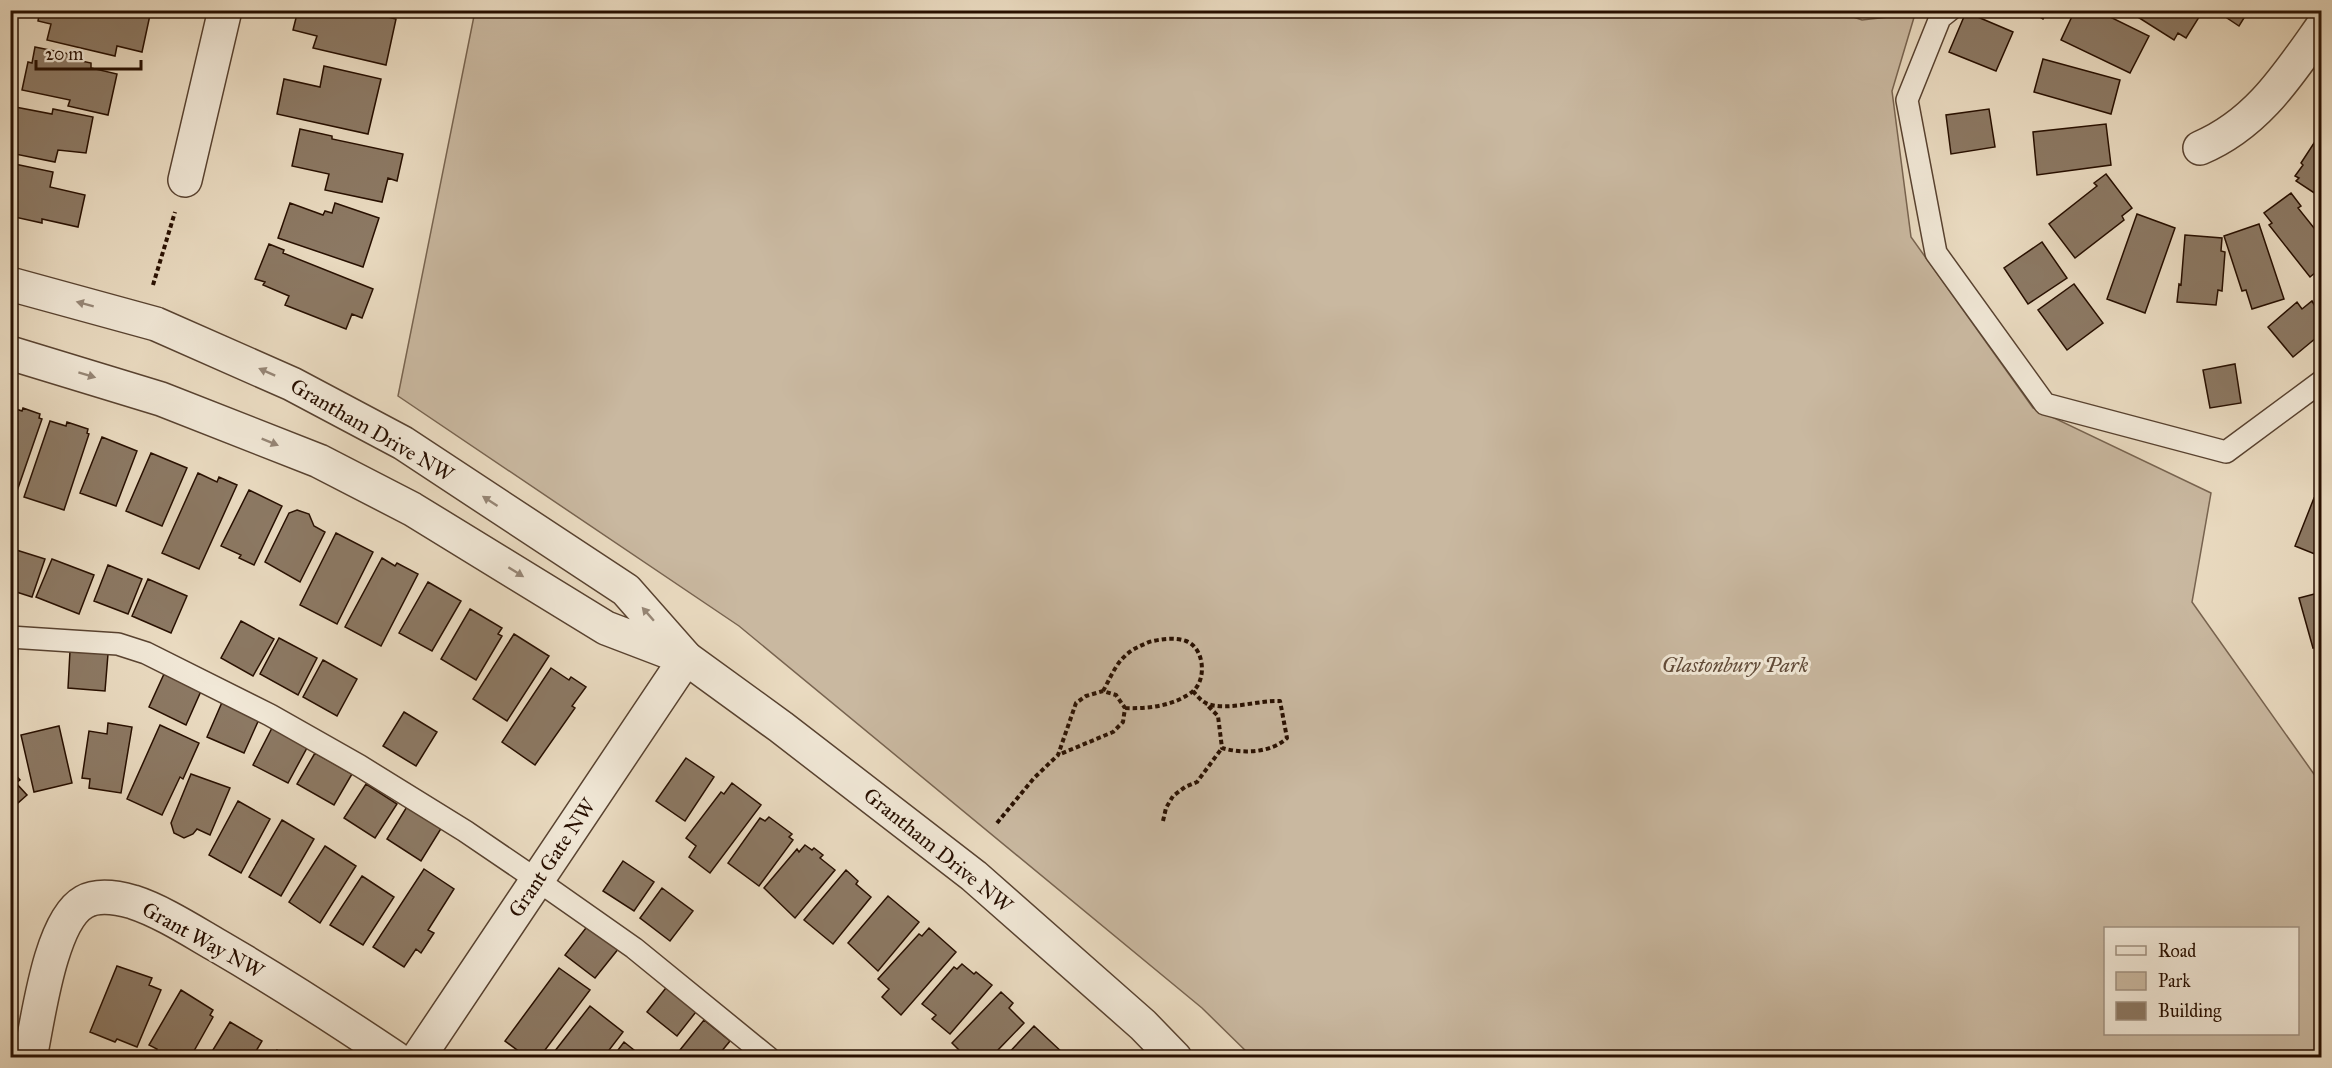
<svg xmlns="http://www.w3.org/2000/svg" width="2332" height="1068" viewBox="0 0 2332 1068" font-family="'IM FELL Great Primer',serif">
<style>
.green{fill:#c9b8a0;stroke:#786450;stroke-width:1.5;fill-rule:evenodd}
.building{fill:#8c7964;stroke:#270f00;stroke-width:1.5}
.lines{fill:none;stroke-linecap:round;stroke-linejoin:round}
.service-casing{stroke:#584230;stroke-width:24}
.minor-casing{stroke:#584230;stroke-width:36}
.tertiary-casing{stroke:#584230;stroke-width:36}
.path{stroke:#270f00;stroke-width:4;stroke-dasharray:4.5 3;stroke-linecap:butt}
.service{stroke:#f1e8d7;stroke-width:21}
.minor{stroke:#f1e8d7;stroke-width:33}
.tertiary{stroke:#f1e8d7;stroke-width:33}
.oneway{fill:#968676}
.labels{text-anchor:middle;stroke-width:6;stroke-linejoin:round;paint-order:stroke}
.street-label{font-size:21px;fill:#270f00;stroke:#f1e8d7}
.park-label{font-size:21px;font-style:italic;fill:#604a38;stroke:#f1e8d7}
</style>
<rect width="100%" height="100%" fill="#eadbc1"/>
<filter id="stains"><feTurbulence type="fractalNoise" baseFrequency=".00333" numOctaves="4"/><feColorMatrix values="0 0 0 0 .2 0 0 0 0 .09 0 0 0 0 .02 0 0 0 .5 -.17"/></filter>
<radialGradient id="worn" r=".72"><stop offset=".6" stop-color="#630" stop-opacity="0"/><stop offset="1" stop-color="#630" stop-opacity=".3"/></radialGradient>
<path class="green" d="M 1833,10 L 1862,20 L 1915,14 L 1892,91 L 1911,237 L 2033,408 L 2211,493 L 2192,602 L 2321,784 L 2321,1057 L 1252,1057 L 1202,1008 L 739,626 L 398,396 L 475,11 ZM 2106,928 L 2298,928 L 2298,1034 L 2106,1034 Z"/>
<path class="building" d="M 40,10 L 132,10 L 150,15 L 142,52 L 117,46 L 115,56 L 47,40 L 51,24 L 38,21 Z
M 298,10 L 358,10 L 396,19 L 386,65 L 313,48 L 317,36 L 293,30 Z
M 2028,10 L 2048,10 L 2043,19 Z
M 2075,10 L 2096,10 L 2149,36 L 2130,73 L 2061,40 Z
M 2136,10 L 2196,10 L 2201,14 L 2186,38 L 2178,33 L 2174,40 L 2133,14 Z
M 2215,10 L 2249,10 L 2239,26 Z
M 1966,12 L 2013,32 L 1996,71 L 1949,52 Z
M 35,47 L 79,56 L 77,60 L 91,63 L 91,68 L 117,74 L 108,115 L 68,106 L 70,100 L 22,90 L 28,62 L 32,63 Z
M 2043,59 L 2120,80 L 2111,114 L 2034,92 Z
M 324,66 L 381,79 L 368,134 L 277,114 L 284,79 L 320,87 Z
M 10,106 L 52,114 L 53,109 L 93,117 L 86,153 L 58,150 L 55,162 L 10,153 Z
M 1989,109 L 1995,147 L 1951,154 L 1946,115 Z
M 2106,124 L 2111,165 L 2037,175 L 2033,132 Z
M 300,129 L 332,136 L 332,139 L 403,154 L 397,181 L 388,178 L 382,202 L 325,190 L 329,174 L 292,166 Z
M 2314,143 L 2322,148 L 2322,198 L 2296,181 L 2299,178 L 2295,176 L 2303,165 L 2301,163 Z
M 10,163 L 53,172 L 50,187 L 85,195 L 78,227 L 42,219 L 42,223 L 10,216 Z
M 2106,174 L 2132,208 L 2122,216 L 2124,220 L 2075,258 L 2049,224 L 2097,186 L 2094,183 Z
M 2291,193 L 2301,206 L 2298,208 L 2322,238 L 2322,267 L 2310,277 L 2269,225 L 2272,223 L 2264,213 Z
M 290,203 L 323,215 L 325,211 L 332,213 L 335,203 L 379,218 L 363,267 L 278,238 Z
M 2137,214 L 2175,228 L 2145,313 L 2107,299 Z
M 2259,224 L 2284,299 L 2252,309 L 2246,290 L 2242,291 L 2224,236 Z
M 2185,235 L 2222,238 L 2221,251 L 2225,252 L 2222,291 L 2218,290 L 2216,305 L 2177,302 L 2179,284 L 2181,285 Z
M 2042,242 L 2067,278 L 2028,304 L 2004,268 Z
M 269,244 L 284,250 L 283,253 L 373,289 L 362,318 L 352,314 L 346,329 L 285,305 L 289,296 L 263,285 L 265,282 L 255,279 Z
M 2074,284 L 2103,323 L 2067,350 L 2038,310 Z
M 2312,301 L 2322,318 L 2322,333 L 2293,357 L 2268,327 L 2297,302 L 2302,309 Z
M 2235,364 L 2241,403 L 2210,408 L 2203,370 Z
M 10,407 L 22,411 L 23,408 L 40,414 L 39,418 L 42,419 L 17,491 L 10,489 Z
M 50,421 L 66,426 L 67,422 L 88,429 L 87,433 L 89,434 L 64,510 L 24,497 Z
M 102,437 L 137,451 L 116,506 L 80,493 Z
M 151,453 L 187,468 L 162,526 L 126,511 Z
M 198,473 L 217,482 L 219,477 L 237,485 L 199,569 L 162,553 Z
M 249,490 L 282,506 L 254,565 L 239,558 L 241,555 L 221,546 Z
M 2314,498 L 2322,501 L 2322,557 L 2295,546 Z
M 297,510 L 309,514 L 314,526 L 325,532 L 300,582 L 265,562 L 289,513 Z
M 336,533 L 373,552 L 337,624 L 300,605 Z
M 10,548 L 45,559 L 32,597 L 10,590 Z
M 382,558 L 395,566 L 397,563 L 418,574 L 381,646 L 345,627 Z
M 52,559 L 94,575 L 79,614 L 36,597 Z
M 108,565 L 142,579 L 128,614 L 94,601 Z
M 148,579 L 187,596 L 171,633 L 132,616 Z
M 428,582 L 461,601 L 432,651 L 399,633 Z
M 2322,592 L 2322,646 L 2313,648 L 2299,598 Z
M 470,609 L 502,628 L 498,634 L 502,636 L 476,680 L 441,659 Z
M 241,621 L 274,639 L 253,676 L 221,658 Z
M 514,634 L 549,656 L 507,721 L 473,699 Z
M 279,638 L 317,658 L 298,695 L 260,674 Z
M 10,647 L 18,647 L 17,687 L 10,687 Z
M 70,651 L 108,654 L 105,691 L 68,688 Z
M 323,660 L 357,679 L 337,716 L 303,697 Z
M 551,668 L 569,680 L 571,677 L 586,687 L 572,706 L 575,708 L 535,765 L 502,742 Z
M 164,674 L 201,691 L 186,725 L 149,707 Z
M 223,700 L 260,717 L 244,753 L 207,737 Z
M 404,712 L 437,732 L 416,766 L 383,746 Z
M 108,723 L 132,727 L 121,793 L 89,788 L 90,779 L 82,778 L 89,731 L 107,734 Z
M 160,725 L 199,743 L 183,779 L 180,777 L 162,815 L 127,799 Z
M 59,726 L 72,783 L 34,792 L 21,735 Z
M 272,728 L 308,746 L 288,783 L 253,765 Z
M 315,753 L 352,774 L 334,805 L 297,784 Z
M 686,758 L 714,777 L 685,821 L 656,801 Z
M 10,769 L 20,780 L 16,783 L 27,795 L 10,810 Z
M 191,774 L 230,788 L 210,835 L 197,829 L 193,834 L 184,838 L 174,833 L 171,823 Z
M 732,783 L 761,805 L 710,873 L 689,857 L 696,846 L 686,838 L 721,792 L 724,794 Z
M 366,784 L 397,804 L 375,838 L 344,818 Z
M 238,801 L 270,819 L 241,873 L 209,855 Z
M 408,805 L 442,827 L 421,861 L 387,839 Z
M 769,817 L 792,834 L 789,837 L 793,840 L 759,886 L 728,863 L 760,818 L 765,821 Z
M 282,820 L 314,839 L 281,896 L 249,877 Z
M 805,845 L 812,850 L 814,848 L 823,855 L 820,858 L 835,870 L 795,918 L 764,888 L 797,849 L 799,852 Z
M 325,846 L 356,866 L 320,923 L 289,902 Z
M 623,861 L 654,882 L 634,911 L 603,891 Z
M 424,869 L 454,889 L 428,930 L 434,933 L 421,953 L 416,949 L 404,967 L 373,947 Z
M 846,870 L 858,881 L 856,884 L 871,897 L 833,944 L 804,920 Z
M 362,876 L 394,897 L 363,945 L 330,925 Z
M 662,888 L 693,911 L 670,941 L 640,918 Z
M 888,896 L 919,922 L 878,971 L 848,943 Z
M 589,924 L 619,948 L 595,978 L 565,955 Z
M 929,928 L 956,952 L 901,1015 L 882,997 L 889,989 L 878,979 L 919,934 L 922,936 Z
M 962,964 L 974,974 L 976,972 L 992,985 L 950,1034 L 932,1019 L 936,1015 L 922,1004 L 954,967 L 957,969 Z
M 117,966 L 152,978 L 149,985 L 161,990 L 137,1047 L 117,1039 L 115,1042 L 90,1032 Z
M 559,968 L 590,990 L 539,1058 L 528,1058 L 505,1041 Z
M 669,984 L 699,1008 L 677,1036 L 647,1012 Z
M 181,990 L 213,1010 L 210,1015 L 213,1017 L 190,1058 L 163,1058 L 155,1053 L 157,1049 L 149,1045 Z
M 1001,992 L 1013,1003 L 1009,1008 L 1024,1023 L 998,1050 L 999,1052 L 994,1058 L 952,1058 L 959,1050 L 952,1043 Z
M 590,1006 L 623,1032 L 603,1058 L 553,1058 L 551,1056 Z
M 704,1020 L 730,1041 L 716,1058 L 689,1058 L 680,1050 Z
M 230,1022 L 262,1041 L 252,1058 L 208,1058 Z
M 1034,1026 L 1064,1054 L 1061,1058 L 1004,1058 Z
M 624,1042 L 644,1058 L 612,1058 Z
M 277,1050 L 288,1058 L 272,1058 Z"/>
<g class="lines">
<defs>
<path id="service" d="M 1950,10 L 1940,18 L 1907,100 L 1936,253 L 2045,404 L 2226,452 L 2322,381
M 10,637 L 118,644 L 146,653 L 270,715 L 360,766 L 465,831 L 537,880 L 634,948 L 769,1058"/>
<path id="minor" d="M 2200,148 C 2257,124 2288,75 2322,27
M 185,180 L 225,10
M 30,1058 C 38,1020 50,921 84,902 C 98,894 119,898 133,902 C 161,911 192,931 218,946 C 278,981 337,1019 395,1058
M 418,1058 L 686,658"/>
<path id="tertiary" d="M 10,284 L 156,324 L 292,384 L 403,443 L 626,590 L 686,658 L 781,727 L 974,876 L 1143,1025 L 1175,1058
M 10,353 L 161,399 L 319,461 L 412,509 L 606,628 L 682,657"/>
</defs>
<use href="#service" class="service-casing"/>
<use href="#minor" class="minor-casing"/>
<use href="#tertiary" class="tertiary-casing"/>
<path class="path" d="M 153,285 L 175,212
M 1103,691 C 1110,679 1115,665 1125,656 C 1132,649 1140,646 1149,642 C 1160,639 1175,637 1186,641 C 1205,648 1207,681 1192,692 C 1173,706 1148,709 1125,708
M 1193,691 C 1197,696 1202,702 1208,704 C 1227,711 1259,700 1280,701 L 1287,738 C 1271,753 1243,754 1222,748 L 1218,716 L 1206,704
M 1163,821 L 1166,808 L 1173,796 L 1185,787 L 1197,782 L 1222,748
M 997,823 L 1034,778 L 1058,755 L 1076,703 L 1086,696 L 1103,691 L 1116,695 L 1125,708 L 1123,722 L 1113,732 L 1058,755"/>
<use href="#service" class="service"/>
<use href="#minor" class="minor"/>
<use href="#tertiary" class="tertiary"/>
</g>
<defs><path id="oneway-solid" d="M-6-.8H1V-3.2L6.5 0L1 3.2V.8H-6Z" transform="scale(1.5)"/></defs>
<g class="oneway">
<use href="#oneway-solid" transform="translate(85 304) rotate(-165)"/>
<use href="#oneway-solid" transform="translate(267 372) rotate(-156)"/>
<use href="#oneway-solid" transform="translate(87 375) rotate(17)"/>
<use href="#oneway-solid" transform="translate(270 442) rotate(22)"/>
<use href="#oneway-solid" transform="translate(490 501) rotate(-147)"/>
<use href="#oneway-solid" transform="translate(516 572) rotate(32)"/>
<use href="#oneway-solid" transform="translate(648 614) rotate(-131)"/>
</g>
<g class="labels">
<g class="street-label">
<text transform="translate(372 430) rotate(30)" y="7">Grantham Drive NW</text>
<text transform="translate(938 850) rotate(39)" y="7">Grantham Drive NW</text>
<text transform="translate(552 858) rotate(-56)" y="7">Grant Gate NW</text>
<text transform="translate(203 940) rotate(29)" y="7">Grant Way NW</text>
</g>
<g class="park-label">
<text x="1735" y="672">Glastonbury Park</text>
</g>
</g>
<rect width="2332" height="1068" fill="none" stroke="#eadbc1" stroke-width="36"/>
<rect x="12" y="12" width="2308" height="1044" fill="none" stroke="#270f00" stroke-width="3"/>
<rect x="18" y="18" width="2296" height="1032" fill="none" stroke="#270f00" stroke-width="1.5"/>
<rect x="2104" y="927" width="195" height="108" fill="#f1e8d7" stroke="#a09181" stroke-width="1.5"/>
<rect x="2116" y="946" width="30" height="9" fill="#f1e8d7" stroke="#a09181" stroke-width="1.5"/>
<text x="2158" y="957" font-size="18" fill="#270f00">Road</text>
<rect x="2116" y="972" width="30" height="18" fill="#c9b8a0" stroke="#a09181" stroke-width="1.5"/>
<text x="2158" y="987" font-size="18" fill="#270f00">Park</text>
<rect x="2116" y="1002" width="30" height="18" fill="#8c7964" stroke="#a09181" stroke-width="1.5"/>
<text x="2158" y="1017" font-size="18" fill="#270f00">Building</text>
<path d="M36 60v9h105v-9" fill="none" stroke="#270f00" stroke-width="3"/>
<text x="45" y="60" font-size="18" fill="#270f00" stroke="#f1e8d7" stroke-width="4.5" paint-order="stroke">20 m</text>
<rect width="100%" height="100%" filter="url(#stains)"/>
<rect width="100%" height="100%" fill="url(#worn)"/>
</svg>
